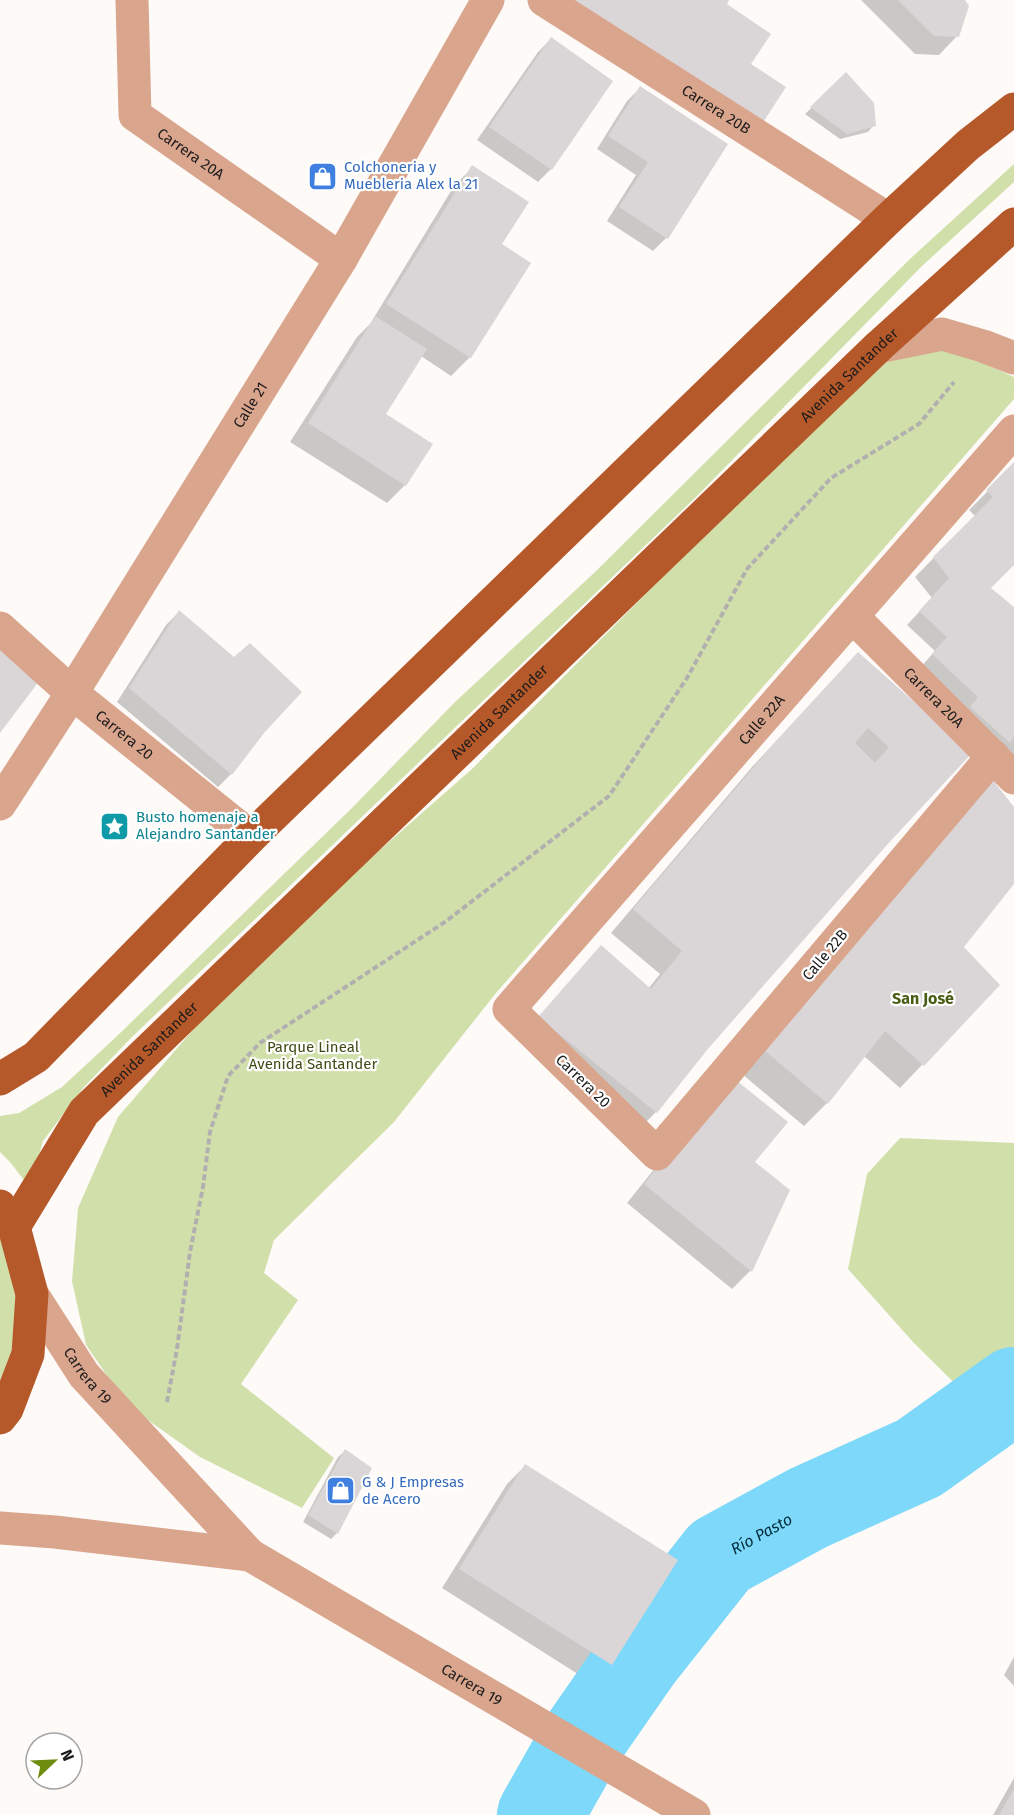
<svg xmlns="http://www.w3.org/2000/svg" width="1014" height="1815" viewBox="0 0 1014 1815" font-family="'Fira Sans',sans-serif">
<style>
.green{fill:#d1e0ab}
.shadow{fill:#0003}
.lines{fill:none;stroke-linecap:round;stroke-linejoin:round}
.river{stroke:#7ed8f9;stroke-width:86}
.building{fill:#dad6d7;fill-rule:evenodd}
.path{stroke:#b2b0af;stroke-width:4;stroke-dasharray:6 3;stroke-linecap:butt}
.minor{stroke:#daa58d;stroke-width:33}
.major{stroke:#b6592a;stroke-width:33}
.labels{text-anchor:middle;stroke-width:4.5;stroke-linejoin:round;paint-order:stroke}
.street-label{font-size:15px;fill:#1c1b1b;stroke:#fff}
.shop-label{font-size:15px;fill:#366cbe;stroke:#fff;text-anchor:start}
.culture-label{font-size:15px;fill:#0d838f;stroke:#fff;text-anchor:start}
.park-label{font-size:15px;fill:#404b16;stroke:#fff}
.neighbourhood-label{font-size:16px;font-weight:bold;fill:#495e14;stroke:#fff}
.water-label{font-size:16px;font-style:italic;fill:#022e3c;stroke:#fff}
</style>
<rect width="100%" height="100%" fill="#fdfaf8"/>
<path class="green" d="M 1014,164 L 1014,182 L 922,266 L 697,496 L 132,1037 L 84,1087 L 43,1141 L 30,1188 L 10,1162 L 0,1152 L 0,1116 L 19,1113 L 62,1087 L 115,1038 L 352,808 L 455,702 L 594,573 L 911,258 Z
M 939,343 L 1014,377 L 1014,399 L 496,993 L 394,1122 L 274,1240 L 264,1273 L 298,1300 L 241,1384 L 334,1458 L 302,1508 L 200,1457 L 128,1406 L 86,1345 L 72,1281 L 78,1208 L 118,1117 L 209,1011 L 340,885 L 472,769 L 877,361 Z
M 900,1138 L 1014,1143 L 1014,1442 L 913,1342 L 848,1269 L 867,1174 Z
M 0,1215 L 29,1295 L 0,1408 Z"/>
<path class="shadow" d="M 861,0 L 964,0 L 957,36 L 939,55 L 915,54 Z
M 551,39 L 611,81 L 551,169 L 538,182 L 477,140 L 538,52 Z
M 846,75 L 874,125 L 868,132 L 840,139 L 805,114 Z
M 640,88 L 726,144 L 666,238 L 653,251 L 607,221 L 636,175 L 597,149 L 627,101 Z
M 473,167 L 500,245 L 529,263 L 470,357 L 451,376 L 421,356 L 384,414 L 405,485 L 387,503 L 290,442 L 357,337 L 370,324 L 454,186 Z
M 1014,465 L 1014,563 L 990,588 L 1014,609 L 1014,766 L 920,668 L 935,651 L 907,625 L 932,598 L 915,577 L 975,516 L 969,510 Z
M 179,612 L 263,732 L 231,774 L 218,787 L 117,702 L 166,625 Z
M 840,673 L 970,754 L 885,845 L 706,1049 L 656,1112 L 643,1125 L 527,1031 L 648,989 L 660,974 L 611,933 L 752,767 Z
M 969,804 L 1014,809 L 1014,882 L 962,947 L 998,985 L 900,1088 L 864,1056 L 827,1103 L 804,1126 L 742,1074 Z
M 712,1097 L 753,1162 L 788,1190 L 750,1271 L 732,1289 L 627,1203 Z
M 345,1451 L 337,1533 L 331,1539 L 303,1522 L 338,1457 Z
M 525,1466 L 611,1664 L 592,1683 L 442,1588 L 507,1484 Z
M 1014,1657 L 1014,1686 L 1004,1675 Z
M 1014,1778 L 1014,1815 L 993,1815 Z"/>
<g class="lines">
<path class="river" id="s1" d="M 540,1815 L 583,1739 L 640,1657 L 720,1556 L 808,1508 L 919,1458 L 1014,1390"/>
</g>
<path class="building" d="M 570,0 L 729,0 L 727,4 L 771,34 L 751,64 L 786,87 L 762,124 Z
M 898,0 L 965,0 L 969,6 L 959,37 L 934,36 Z
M 551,37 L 613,81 L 552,170 L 489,127 Z
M 846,72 L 874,103 L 876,126 L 847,134 L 810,107 Z
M 640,86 L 728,144 L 668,239 L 619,207 L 648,162 L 608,136 Z
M 472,165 L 529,202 L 502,244 L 531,263 L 471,358 L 386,304 Z
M 375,316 L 427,349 L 386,414 L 433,444 L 406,486 L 308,423 Z
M 1014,462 L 1014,565 L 991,588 L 1014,607 L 1014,736 L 1010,743 L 970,707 L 978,697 L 932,654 L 947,637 L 919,611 L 949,578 L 933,557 L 993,497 L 986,490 Z
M 179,610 L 234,657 L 250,643 L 302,692 L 264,733 L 232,775 L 129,688 Z
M 0,649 L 40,680 L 0,733 Z
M 858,652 L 972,753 L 886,846 L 707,1050 L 657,1113 L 538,1017 L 601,945 L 651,989 L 682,951 L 633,909 L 775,742 ZM 868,728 L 889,747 L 875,763 L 855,743 Z
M 992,779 L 1014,807 L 1014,884 L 964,947 L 1000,985 L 924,1066 L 885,1031 L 828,1104 L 764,1050 Z
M 731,1076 L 788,1122 L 755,1162 L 790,1190 L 752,1272 L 644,1184 Z
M 345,1449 L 372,1468 L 338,1534 L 308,1515 Z
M 525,1464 L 678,1560 L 612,1665 L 459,1569 Z
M 1014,1789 L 1014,1815 L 999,1815 Z"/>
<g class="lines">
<path class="path" d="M 167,1402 L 177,1349 L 190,1252 L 203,1187 L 210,1132 L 228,1076 L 260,1043 L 445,922 L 609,796 L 687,678 L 747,569 L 831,478 L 919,424 L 954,382"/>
<g class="minor">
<path id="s2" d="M 132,0 L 135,115 L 341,259"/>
<path id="s3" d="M 544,0 L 888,219"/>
<path d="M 878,347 L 942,334 L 983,346 L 1014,358"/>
<path id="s4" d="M 853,617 L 1014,778"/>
<path id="s5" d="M 0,628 L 72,693 L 251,837"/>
<path id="s6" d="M 993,756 L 657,1154 L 509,1009 L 1014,431"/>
<path id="s7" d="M 0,804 L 72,693 L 341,259 L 488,0"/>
<path id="s8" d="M 32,1294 L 84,1375 L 250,1555 L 694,1815"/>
<path d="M 0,1528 L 55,1532 L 250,1555"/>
</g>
<g class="major">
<path d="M 0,1079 L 36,1057 L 251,837 L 888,219 L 968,145 L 1014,109"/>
<path d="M 0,1206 L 14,1227 L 32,1294 L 28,1354 L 7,1409 L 0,1418"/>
<path id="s9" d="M 14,1227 L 84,1112 L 878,347 L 1014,224"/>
</g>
</g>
<defs>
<symbol id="shop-square" viewBox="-11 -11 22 22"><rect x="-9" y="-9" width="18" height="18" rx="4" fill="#3f7fe0" stroke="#fff"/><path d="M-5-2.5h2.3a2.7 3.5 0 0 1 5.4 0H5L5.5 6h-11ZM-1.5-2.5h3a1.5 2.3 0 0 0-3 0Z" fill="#fff"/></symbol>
<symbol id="sight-square" viewBox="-11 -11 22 22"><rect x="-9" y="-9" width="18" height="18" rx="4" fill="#0f9aa8" stroke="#fff"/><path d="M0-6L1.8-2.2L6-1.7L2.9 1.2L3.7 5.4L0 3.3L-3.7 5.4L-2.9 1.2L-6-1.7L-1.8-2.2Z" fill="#fff"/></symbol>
</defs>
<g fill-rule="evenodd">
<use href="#shop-square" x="306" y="160" width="33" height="33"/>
<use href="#sight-square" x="98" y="810" width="33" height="33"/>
<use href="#shop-square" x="324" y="1474" width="33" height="33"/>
</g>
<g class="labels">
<g class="street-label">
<text dy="5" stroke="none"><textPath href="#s3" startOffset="204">Carrera 20B</textPath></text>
<text dy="5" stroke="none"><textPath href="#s2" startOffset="183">Carrera 20A</textPath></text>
<text dy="5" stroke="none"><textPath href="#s9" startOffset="1197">Avenida Santander</textPath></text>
<text dy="5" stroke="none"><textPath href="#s7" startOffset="471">Calle 21</textPath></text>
<text dy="5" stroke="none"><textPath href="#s4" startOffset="114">Carrera 20A</textPath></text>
<text dy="5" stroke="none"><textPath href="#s9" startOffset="711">Avenida Santander</textPath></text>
<text dy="5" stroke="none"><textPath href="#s6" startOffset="1112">Calle 22A</textPath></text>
<text dy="5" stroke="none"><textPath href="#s5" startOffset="164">Carrera 20</textPath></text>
<text transform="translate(825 955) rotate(-50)" y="5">Calle 22B</text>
<text dy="5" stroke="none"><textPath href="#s9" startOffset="225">Avenida Santander</textPath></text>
<text transform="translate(583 1081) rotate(44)" y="5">Carrera 20</text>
<text dy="5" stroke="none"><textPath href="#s8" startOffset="99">Carrera 19</textPath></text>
<text dy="5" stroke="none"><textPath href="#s8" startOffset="598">Carrera 19</textPath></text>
</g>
<g class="shop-label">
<text x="344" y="172">Colchoneria y<tspan x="344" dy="17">Muebleria Alex la 21</tspan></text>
<text x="362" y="1487">G &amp; J Empresas<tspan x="362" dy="17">de Acero</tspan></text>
</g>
<g class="culture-label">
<text x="136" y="822">Busto homenaje a<tspan x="136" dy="17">Alejandro Santander</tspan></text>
</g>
<g class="park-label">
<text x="313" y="1052">Parque Lineal<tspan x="313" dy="17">Avenida Santander</tspan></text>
</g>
<g class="neighbourhood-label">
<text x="923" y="1004">San José</text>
</g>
<g class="water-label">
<text dy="6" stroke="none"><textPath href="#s1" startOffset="363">Río Pasto</textPath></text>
</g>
</g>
<g transform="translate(54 1761) rotate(67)"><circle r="28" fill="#ffffff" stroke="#a4a4a4" stroke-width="1.5"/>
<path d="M0-4.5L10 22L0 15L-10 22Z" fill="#6e8d0f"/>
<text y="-9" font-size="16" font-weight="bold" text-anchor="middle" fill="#1c1b1b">N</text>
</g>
</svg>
